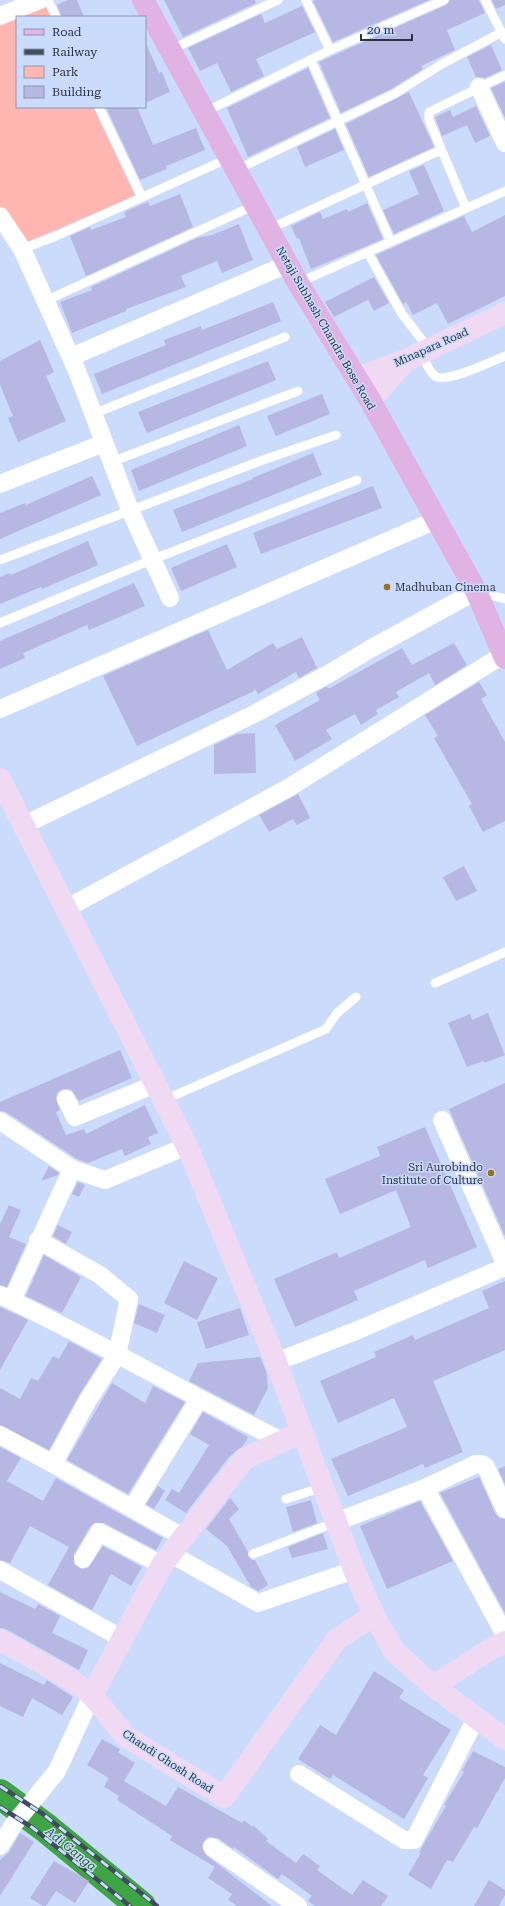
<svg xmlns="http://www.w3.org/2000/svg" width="505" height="1906" viewBox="0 0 505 1906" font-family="'Roboto Serif',serif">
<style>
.green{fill:#ffb6b0}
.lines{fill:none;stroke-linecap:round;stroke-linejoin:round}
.river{stroke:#3da544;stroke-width:30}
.building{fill:#b7b7e3}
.lane{stroke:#fff;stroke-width:9}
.street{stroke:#fff;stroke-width:18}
.secondary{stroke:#f0d9f2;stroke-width:22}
.primary{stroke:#e1b3e5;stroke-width:22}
.rail-casing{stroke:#424a5d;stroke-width:4.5}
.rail{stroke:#cbdbfc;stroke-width:3;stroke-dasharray:9;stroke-linecap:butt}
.poi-dot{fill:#96721b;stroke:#cbdbfc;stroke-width:1.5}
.labels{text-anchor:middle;stroke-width:3;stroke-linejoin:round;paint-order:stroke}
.street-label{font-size:11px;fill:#2c3343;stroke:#cbdbfc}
.poi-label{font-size:11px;fill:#2c3343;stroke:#cbdbfc;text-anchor:start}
.water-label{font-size:12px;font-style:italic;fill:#165c1d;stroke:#cbdbfc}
</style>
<rect width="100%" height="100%" fill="#cbdbfc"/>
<path class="green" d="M 44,2 L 51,17 L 17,17 L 17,107 L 93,107 L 135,196 L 24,243 L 0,212 L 0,19 Z"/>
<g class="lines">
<path class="river" d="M 0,1794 L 46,1828 L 141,1906"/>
</g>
<path class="building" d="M 68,0 L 77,0 L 84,17 L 62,17 L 57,5 Z
M 164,0 L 255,0 L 256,3 L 183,37 Z
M 316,0 L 429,0 L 333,42 L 313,1 Z
M 450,0 L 479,0 L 485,13 L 447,30 L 455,50 L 421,66 L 423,69 L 391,89 L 341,113 L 319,62 L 446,5 Z
M 492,0 L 505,0 L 505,5 L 496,9 Z
M 302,6 L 315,32 L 256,59 L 264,76 L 231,92 L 217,63 L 200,71 L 188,48 L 261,14 L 265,23 Z
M 145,41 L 159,73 L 162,72 L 170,92 L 145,103 Z
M 491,45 L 502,70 L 485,78 L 476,77 L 467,57 Z
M 308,68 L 330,118 L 248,157 L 227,108 Z
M 505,82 L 505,118 L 491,88 Z
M 409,92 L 434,147 L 369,177 L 346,124 Z
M 476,106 L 490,136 L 475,143 L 467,125 L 442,136 L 435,117 L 450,110 L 453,117 Z
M 106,107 L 137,107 L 153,145 L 196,128 L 205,150 L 166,166 L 167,169 L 140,180 Z
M 335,129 L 344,150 L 305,167 L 297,147 Z
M 424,165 L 444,211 L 394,234 L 383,210 L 419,194 L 409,171 Z
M 180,194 L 193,227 L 86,276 L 70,236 L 90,227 L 91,230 L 126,217 L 124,212 L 148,202 L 150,206 Z
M 367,203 L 383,239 L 311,269 L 299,238 L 297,239 L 291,226 L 320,212 L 323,219 L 347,209 L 348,212 Z
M 505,215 L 505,296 L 448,324 L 437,303 L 413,315 L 406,302 L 403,304 L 376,255 L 464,216 L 472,232 Z
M 239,224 L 253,260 L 222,273 L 217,261 L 181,276 L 186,287 L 126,309 L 126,311 L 72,333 L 60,302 L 92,290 L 91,287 L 197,238 L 212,235 Z
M 374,277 L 389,303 L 374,311 L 368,300 L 334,317 L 325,302 Z
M 273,302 L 281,321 L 102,394 L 94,374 L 166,345 L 164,340 L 201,326 L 202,330 Z
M 40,340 L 54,372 L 46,376 L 66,421 L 18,442 L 8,418 L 13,416 L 0,385 L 0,361 Z
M 268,361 L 276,380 L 147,433 L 138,412 Z
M 322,394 L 330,414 L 276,436 L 267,416 Z
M 239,425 L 247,446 L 139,491 L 131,470 Z
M 313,453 L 322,475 L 182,532 L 173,510 L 253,479 L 252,478 Z
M 92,476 L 101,495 L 0,539 L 0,513 L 25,503 L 26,505 Z
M 373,486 L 382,508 L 261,554 L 253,533 Z
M 88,541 L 98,565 L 42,589 L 41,587 L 0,604 L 0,577 L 10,573 L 11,575 Z
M 227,544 L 237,567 L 181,591 L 171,568 Z
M 134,583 L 145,606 L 89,630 L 87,625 L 23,653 L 25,658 L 0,669 L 0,641 Z
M 208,630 L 227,670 L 273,643 L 277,649 L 302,637 L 317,668 L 299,678 L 296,672 L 258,694 L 254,688 L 254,691 L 137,746 L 103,676 Z
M 454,643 L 467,665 L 435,685 L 429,673 L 396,692 L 399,697 L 376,710 L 378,714 L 361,725 L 355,714 L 326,730 L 332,739 L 295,761 L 275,725 L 320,700 L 316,693 L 325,687 L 330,688 L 402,648 L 412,665 Z
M 479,682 L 487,695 L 481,699 L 505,742 L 505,821 L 483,832 L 469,806 L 472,804 L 434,738 L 438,736 L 425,715 Z
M 255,733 L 256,773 L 214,774 L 214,745 L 237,734 Z
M 298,794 L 310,818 L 297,825 L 293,819 L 269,832 L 259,815 Z
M 464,866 L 477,891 L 456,901 L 443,877 Z
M 488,1013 L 505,1055 L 484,1063 L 483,1061 L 467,1067 L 448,1023 L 470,1014 L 472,1020 Z
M 120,1050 L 132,1078 L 79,1101 L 72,1090 L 67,1089 L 62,1089 L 57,1093 L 56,1098 L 60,1110 L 56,1112 L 66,1135 L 84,1129 L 86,1134 L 145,1105 L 158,1133 L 148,1137 L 151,1144 L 125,1156 L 122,1149 L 88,1163 L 77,1159 L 6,1112 L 0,1111 L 0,1102 Z
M 505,1083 L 505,1236 L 449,1109 Z
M 425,1127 L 477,1247 L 428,1268 L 425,1260 L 354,1291 L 358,1300 L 295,1327 L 274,1279 L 337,1252 L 339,1258 L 411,1227 L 396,1190 L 340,1214 L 325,1179 L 380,1156 L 377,1147 Z
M 49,1166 L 59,1173 L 58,1175 L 41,1181 Z
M 78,1182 L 85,1185 L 79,1197 L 72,1194 Z
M 9,1205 L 21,1210 L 9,1237 L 26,1244 L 7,1287 L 0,1285 L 0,1224 Z
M 58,1225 L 72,1232 L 66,1244 L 53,1236 Z
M 44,1255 L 81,1277 L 62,1313 L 26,1296 Z
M 184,1261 L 218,1278 L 197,1320 L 164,1303 Z
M 505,1281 L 505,1350 L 433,1381 L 463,1452 L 425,1468 L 423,1464 L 348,1496 L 331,1459 L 407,1427 L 394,1398 L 338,1423 L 320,1381 L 376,1357 L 374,1352 L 413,1335 L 415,1340 L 489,1308 L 482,1291 Z
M 139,1304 L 165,1315 L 157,1333 L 134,1323 Z
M 0,1307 L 28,1320 L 0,1370 Z
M 240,1308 L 249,1335 L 206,1349 L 197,1322 Z
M 69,1341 L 102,1359 L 79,1395 L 49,1450 L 0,1425 L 0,1388 L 20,1399 L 31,1378 L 38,1381 L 53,1356 L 59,1359 Z
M 260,1357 L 266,1371 L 268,1388 L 254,1415 L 189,1381 L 198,1363 Z
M 112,1383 L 145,1403 L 153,1386 L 185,1402 L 128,1494 L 67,1460 Z
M 203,1412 L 248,1437 L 243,1446 L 229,1457 L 186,1513 L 165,1500 L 172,1489 L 179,1493 L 209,1445 L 190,1434 Z
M 0,1447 L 21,1458 L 7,1481 L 43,1501 L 56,1478 L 163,1538 L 156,1550 L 104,1523 L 94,1523 L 90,1527 L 74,1554 L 74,1564 L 82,1569 L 88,1568 L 103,1546 L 142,1567 L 131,1586 L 111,1574 L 92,1610 L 48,1585 L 69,1547 L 30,1526 L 10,1563 L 0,1560 Z
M 505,1466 L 505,1484 L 498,1469 Z
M 479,1477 L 495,1513 L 499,1518 L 505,1519 L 505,1613 L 440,1493 Z
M 158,1486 L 165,1491 L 154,1509 L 146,1504 Z
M 230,1498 L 239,1509 L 229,1519 L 248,1552 L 248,1556 L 252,1560 L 255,1560 L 268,1585 L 258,1591 L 251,1587 L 227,1546 L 206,1529 Z
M 311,1500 L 317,1523 L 293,1532 L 286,1507 Z
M 420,1501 L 453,1561 L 387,1589 L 360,1526 Z
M 323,1533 L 328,1549 L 292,1558 L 288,1547 Z
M 0,1592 L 35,1609 L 38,1604 L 60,1616 L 52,1633 L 88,1650 L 79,1670 L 6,1629 L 0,1628 Z
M 0,1663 L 44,1685 L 47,1680 L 73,1697 L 62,1715 L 32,1698 L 23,1717 L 0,1706 Z
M 374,1671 L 404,1690 L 399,1698 L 451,1730 L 423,1775 L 428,1778 L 404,1819 L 333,1775 L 330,1779 L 298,1759 L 320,1725 L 336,1735 Z
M 102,1739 L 120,1749 L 118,1752 L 135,1763 L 124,1781 L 166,1806 L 178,1787 L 242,1823 L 244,1820 L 252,1827 L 253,1825 L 268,1839 L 266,1841 L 296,1863 L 303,1854 L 320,1866 L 317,1870 L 352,1895 L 363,1880 L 388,1896 L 381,1906 L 315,1906 L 308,1901 L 312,1896 L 282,1874 L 278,1879 L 234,1847 L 233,1849 L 218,1838 L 208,1837 L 204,1841 L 202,1846 L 206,1855 L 272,1906 L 237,1906 L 228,1900 L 232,1894 L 208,1878 L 215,1867 L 170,1840 L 172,1836 L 117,1800 L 119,1796 L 104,1787 L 109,1778 L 87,1765 Z
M 473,1751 L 505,1767 L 505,1778 L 477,1828 L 474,1827 L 453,1862 L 447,1860 L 431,1889 L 408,1875 L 421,1853 L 419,1852 L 446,1806 L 444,1805 L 464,1772 L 462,1771 Z
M 20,1833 L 34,1842 L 0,1896 L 0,1860 L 9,1852 Z
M 54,1861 L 89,1881 L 75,1903 L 56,1891 L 46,1906 L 43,1906 L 30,1898 Z
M 489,1880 L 505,1890 L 505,1895 L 499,1906 L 474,1906 Z"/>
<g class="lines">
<path class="lane" d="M 48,0 L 56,17
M 306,0 L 330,50
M 485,0 L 505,39
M 170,50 L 278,0
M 311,60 L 391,242
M 99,107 L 142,197
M 205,112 L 330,50 L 444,0
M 236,170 L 394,94 L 442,64 L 502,32
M 466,208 L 429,120 L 429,112 L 505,75
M 269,229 L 441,150
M 22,249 L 54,237 L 229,158
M 368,253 L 402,314 L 429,349
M 298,283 L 505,191
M 45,301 L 255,205
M 421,353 C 425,360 428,371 435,376 C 447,384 492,361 505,356
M 93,414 L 285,337
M 111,462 L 298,391
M 0,560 L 263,460 L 336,435
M 479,592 L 505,599
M 0,623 L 151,560 L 357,480
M 435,983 L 505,952
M 164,1100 L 326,1029 L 337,1013 L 356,997
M 286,1499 L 323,1487
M 253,1554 L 336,1522"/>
<path class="street" d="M 0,16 L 40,0
M 479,87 L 505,143
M 0,216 L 22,249 L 77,371 L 130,510 L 170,598
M 71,357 L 288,264
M 0,484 L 104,443
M 0,709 L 436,520
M 24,825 L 256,713 L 330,673 L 370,649 L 476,591
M 67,908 L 288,788 L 503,655
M 66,1099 L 75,1117 L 156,1084
M 442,1120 L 505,1263
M 0,1121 L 72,1169 L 105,1180 L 187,1146
M 0,1295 C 96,1340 187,1394 282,1441
M 12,1300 L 72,1169
M 276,1362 L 358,1330 L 505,1267
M 0,1435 L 53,1464 L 88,1400 L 117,1355 L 129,1299 L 100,1275 L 38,1240
M 53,1464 L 183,1537
M 425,1488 L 505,1635
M 132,1508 L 199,1399
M 336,1522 L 425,1488 L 476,1464 L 482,1464 L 486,1467 L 505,1509
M 171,1554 L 258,1603 L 354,1570
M 83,1559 L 99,1532 L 162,1565
M 0,1570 L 121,1638
M 299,1774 L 404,1840 L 414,1840 L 476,1718
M 0,1846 L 14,1824 L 57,1771 L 92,1695
M 212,1847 L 298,1906"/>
<path class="secondary" d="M 356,378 L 406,360 L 505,313
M 370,400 L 404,363
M 0,779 L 187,1146 L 276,1362 L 354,1570 L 374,1615 L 394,1651 L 433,1686 L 505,1739
M 0,1640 L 65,1676 L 92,1695 L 125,1736 L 224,1797 L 337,1639 L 374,1615
M 433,1686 L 489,1650 L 505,1642
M 92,1695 L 162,1565 L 244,1459 L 302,1432"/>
<path class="primary" d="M 143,0 L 298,283 L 370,400 L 476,591 L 505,658"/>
<defs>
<path id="rail" d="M 0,1786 L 43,1814 L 157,1906
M 0,1807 L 33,1828 L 130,1906"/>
</defs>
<use href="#rail" class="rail-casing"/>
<use href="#rail" class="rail"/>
</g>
<g class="poi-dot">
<circle cx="387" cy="587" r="4"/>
<circle cx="491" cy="1173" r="4"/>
</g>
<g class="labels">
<g class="street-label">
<text transform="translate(326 328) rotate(60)" y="4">Netaji Subhash Chandra Bose Road</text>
<text transform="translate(431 347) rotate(-24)" y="4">Minapara Road</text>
<text transform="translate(168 1761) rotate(33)" y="4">Chandi Ghosh Road</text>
</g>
<g class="poi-label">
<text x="395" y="591">Madhuban Cinema</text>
<text x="483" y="1171" text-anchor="end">Sri Aurobindo<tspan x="483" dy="13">Institute of Culture</tspan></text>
</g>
<g class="water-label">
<text transform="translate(71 1849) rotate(39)" y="4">Adi Ganga</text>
</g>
</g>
<rect x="16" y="16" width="130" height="92" fill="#cbdbfc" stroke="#8b98b2"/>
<rect x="24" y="29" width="20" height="6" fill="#e1b3e5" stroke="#8b98b2"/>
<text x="52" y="36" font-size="12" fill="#2c3343">Road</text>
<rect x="24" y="49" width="20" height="6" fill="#424a5d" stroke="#8b98b2"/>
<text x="52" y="56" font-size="12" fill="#2c3343">Railway</text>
<rect x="24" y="66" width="20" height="12" fill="#ffb6b0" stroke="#8b98b2"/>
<text x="52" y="76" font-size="12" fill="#2c3343">Park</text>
<rect x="24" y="86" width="20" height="12" fill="#b7b7e3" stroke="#8b98b2"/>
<text x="52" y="96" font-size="12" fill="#2c3343">Building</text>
<path d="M361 34v6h51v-6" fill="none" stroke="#2c3343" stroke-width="2"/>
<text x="367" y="34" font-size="12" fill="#2c3343" stroke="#cbdbfc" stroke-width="3" paint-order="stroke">20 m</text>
</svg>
